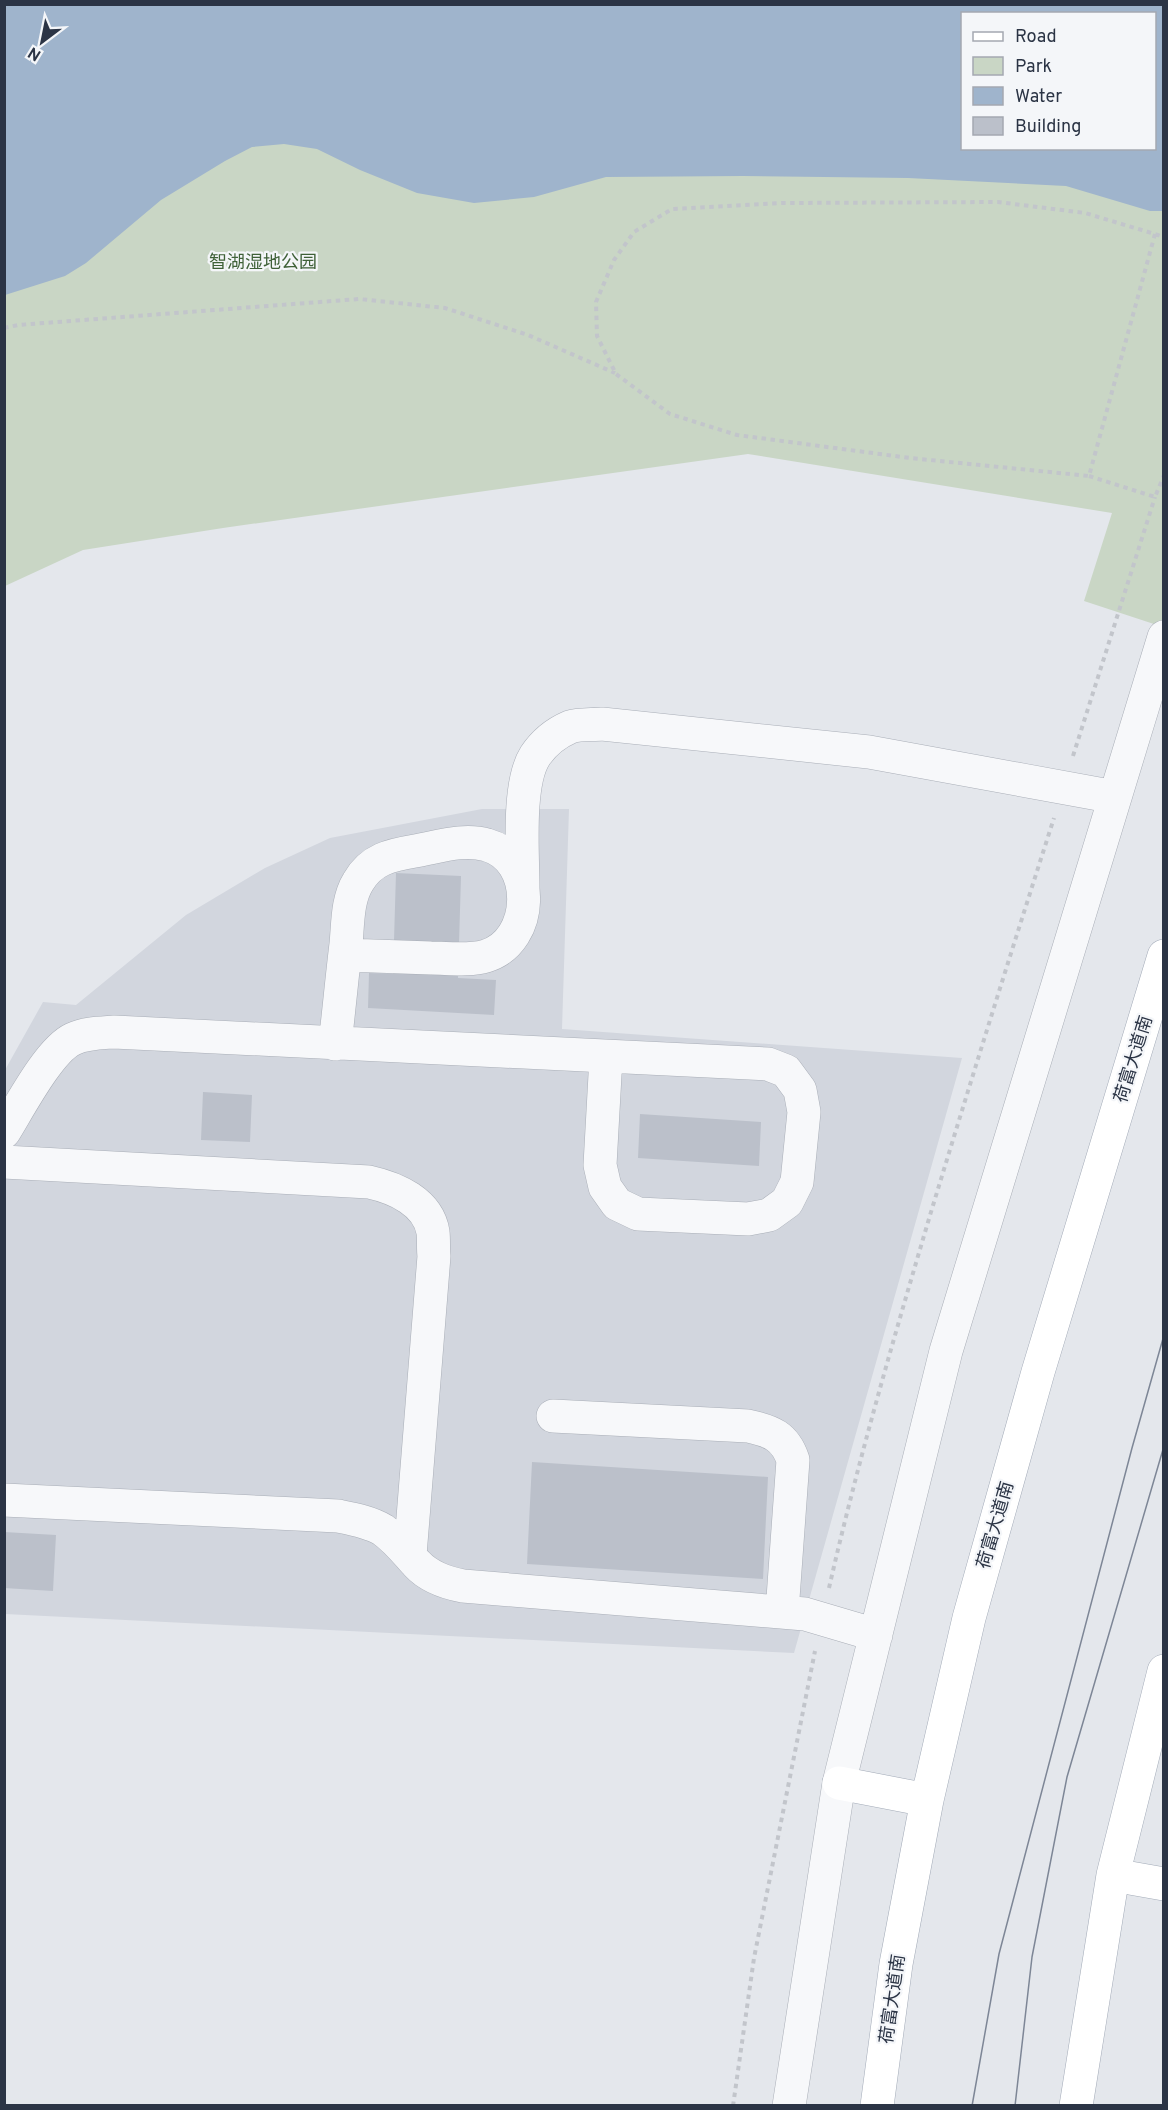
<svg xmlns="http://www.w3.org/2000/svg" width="1168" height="2110" viewBox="0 0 1168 2110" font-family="Overpass,'Noto Sans SC',sans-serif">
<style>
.built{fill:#d2d6de}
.green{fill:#c9d6c5;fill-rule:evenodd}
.water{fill:#9fb4cc;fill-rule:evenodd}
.building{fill:#bbc0ca}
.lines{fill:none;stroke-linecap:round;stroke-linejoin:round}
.minor-casing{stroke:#a9aeb7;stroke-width:34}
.major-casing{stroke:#a3abb8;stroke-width:34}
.path{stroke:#c2c5cb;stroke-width:4;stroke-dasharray:4.5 4.5;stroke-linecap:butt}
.minor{stroke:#f7f8fa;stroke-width:33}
.major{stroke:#fff;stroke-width:33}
.tram{stroke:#7d8696;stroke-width:1.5}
.labels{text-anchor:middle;stroke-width:4.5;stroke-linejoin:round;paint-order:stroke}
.park-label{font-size:18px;fill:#3f6138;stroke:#f4f6f9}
.street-label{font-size:18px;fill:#2b3445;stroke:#f4f6f9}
</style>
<rect width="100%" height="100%" fill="#e4e7ec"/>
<path class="built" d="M 482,809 L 569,809 L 562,1029 L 962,1058 L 794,1653 L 5,1614 L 5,1070 L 43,1002 L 76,1005 L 186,915 L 265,868 L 330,838 Z"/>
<path class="green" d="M 4,5 L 1163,5 L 1163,627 L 1084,601 L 1112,513 L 748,454 L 223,528 L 83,550 L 5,586 ZM 962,14 L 1154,14 L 1154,148 L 962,148 Z"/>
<path class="water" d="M 5,4 L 1163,5 L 1163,211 L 1150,211 L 1066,186 L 908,178 L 743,176 L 606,177 L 534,197 L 474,203 L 417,193 L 360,170 L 317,149 L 284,144 L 252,147 L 225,161 L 161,200 L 86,263 L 65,276 L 5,295 ZM 962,14 L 1154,14 L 1154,148 L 962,148 Z"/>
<path class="building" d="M 396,873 L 461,876 L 458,978 L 496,980 L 494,1015 L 368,1008 L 369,973 L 393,974 Z
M 203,1092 L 252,1095 L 250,1142 L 201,1140 Z
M 640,1114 L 761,1122 L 759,1166 L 638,1158 Z
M 532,1462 L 768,1477 L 763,1579 L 527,1564 Z
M 4,1532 L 56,1535 L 53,1591 L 4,1588 Z"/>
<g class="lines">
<defs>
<path id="minor" d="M 523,888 C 523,855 517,784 535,756 C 543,744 556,733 570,727 C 579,724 592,725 602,724 L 869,752 L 1115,797
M 335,1044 C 339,1010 342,977 346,944 C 348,924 347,900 358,882 C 371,859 391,855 415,851 C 438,847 464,838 487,845 C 537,859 535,941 486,956 C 469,961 448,958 431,958 C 402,957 374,956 345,955
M 4,1132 C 19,1108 49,1050 73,1039 C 86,1033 100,1033 114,1032 L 768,1064 L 786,1071 L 800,1090 L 804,1112 L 797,1182 L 787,1202 L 769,1215 L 748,1219 L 638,1214 L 617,1204 L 605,1187 L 600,1165 L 606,1057
M 4,1162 L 369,1182 C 396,1188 428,1202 433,1232 C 434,1240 433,1249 434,1256 L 410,1555
M 553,1416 L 748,1426 C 771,1431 785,1436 793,1460 L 782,1612
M 4,1500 L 338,1516 C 353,1519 370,1522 383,1530 C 397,1540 406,1552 417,1564 C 429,1577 447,1583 463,1586 L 805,1614 L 876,1635
M 789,2106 L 839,1783 L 946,1351 L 1164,637"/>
<path id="major" d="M 839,1783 L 927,1800
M 1113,1875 L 1164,1884
M 877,2106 L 896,1964 L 927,1800 L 969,1618 L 1038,1372 L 1164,956
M 1076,2106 L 1113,1875 L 1164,1671"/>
</defs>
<use href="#minor" class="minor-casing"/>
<use href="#major" class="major-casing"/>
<path class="path" d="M 1155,234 L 1089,476 L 910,458 L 737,435 L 670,414 L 616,374 L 597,336 L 596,302 L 614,260 L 634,232 L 672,209 L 783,203 L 998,202 L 1085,213 L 1155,234 L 1164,237
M 4,328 L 18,325 L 359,299 L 445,308 L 528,335 L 615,373
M 1089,476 L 1155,497 L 1164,475
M 1073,756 L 1155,497
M 829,1588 C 858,1461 894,1337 931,1212 C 971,1080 1012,949 1054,818
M 733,2106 L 754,1958 L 815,1651"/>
<use href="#minor" class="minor"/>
<use href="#major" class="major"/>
<path class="tram" d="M 972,2106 L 999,1954 L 1132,1448 L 1164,1335
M 1015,2106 L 1032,1957 L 1067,1777 L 1164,1446"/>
</g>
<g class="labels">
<g class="park-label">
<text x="263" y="268">智湖湿地公园</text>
</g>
<g class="street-label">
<text transform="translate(1133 1059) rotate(-73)" y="6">荷富大道南</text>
<text transform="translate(995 1525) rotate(-74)" y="6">荷富大道南</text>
<text transform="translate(892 1999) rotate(-82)" y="6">荷富大道南</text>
</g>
</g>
<rect width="1168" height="2110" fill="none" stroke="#2b3445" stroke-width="12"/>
<rect x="961" y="12" width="195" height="138" fill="#f4f6f9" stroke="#a4a8b1" stroke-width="1.5"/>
<rect x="973" y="32" width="30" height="9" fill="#ffffff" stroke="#a4a8b1" stroke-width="1.5"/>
<text x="1015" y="42" font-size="18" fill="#2b3445">Road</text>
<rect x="973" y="57" width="30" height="18" fill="#c9d6c5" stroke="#a4a8b1" stroke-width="1.5"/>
<text x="1015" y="72" font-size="18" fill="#2b3445">Park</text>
<rect x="973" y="87" width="30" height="18" fill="#9fb4cc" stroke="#a4a8b1" stroke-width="1.5"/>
<text x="1015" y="102" font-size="18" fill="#2b3445">Water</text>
<rect x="973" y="117" width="30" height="18" fill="#bbc0ca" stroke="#a4a8b1" stroke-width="1.5"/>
<text x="1015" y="132" font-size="18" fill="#2b3445">Building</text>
<g transform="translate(42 42) rotate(212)" stroke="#f4f6f9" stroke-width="4.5" paint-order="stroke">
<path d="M0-4.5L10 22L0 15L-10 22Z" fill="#2b3445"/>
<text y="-9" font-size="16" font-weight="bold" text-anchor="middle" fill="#2b3445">N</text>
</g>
</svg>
